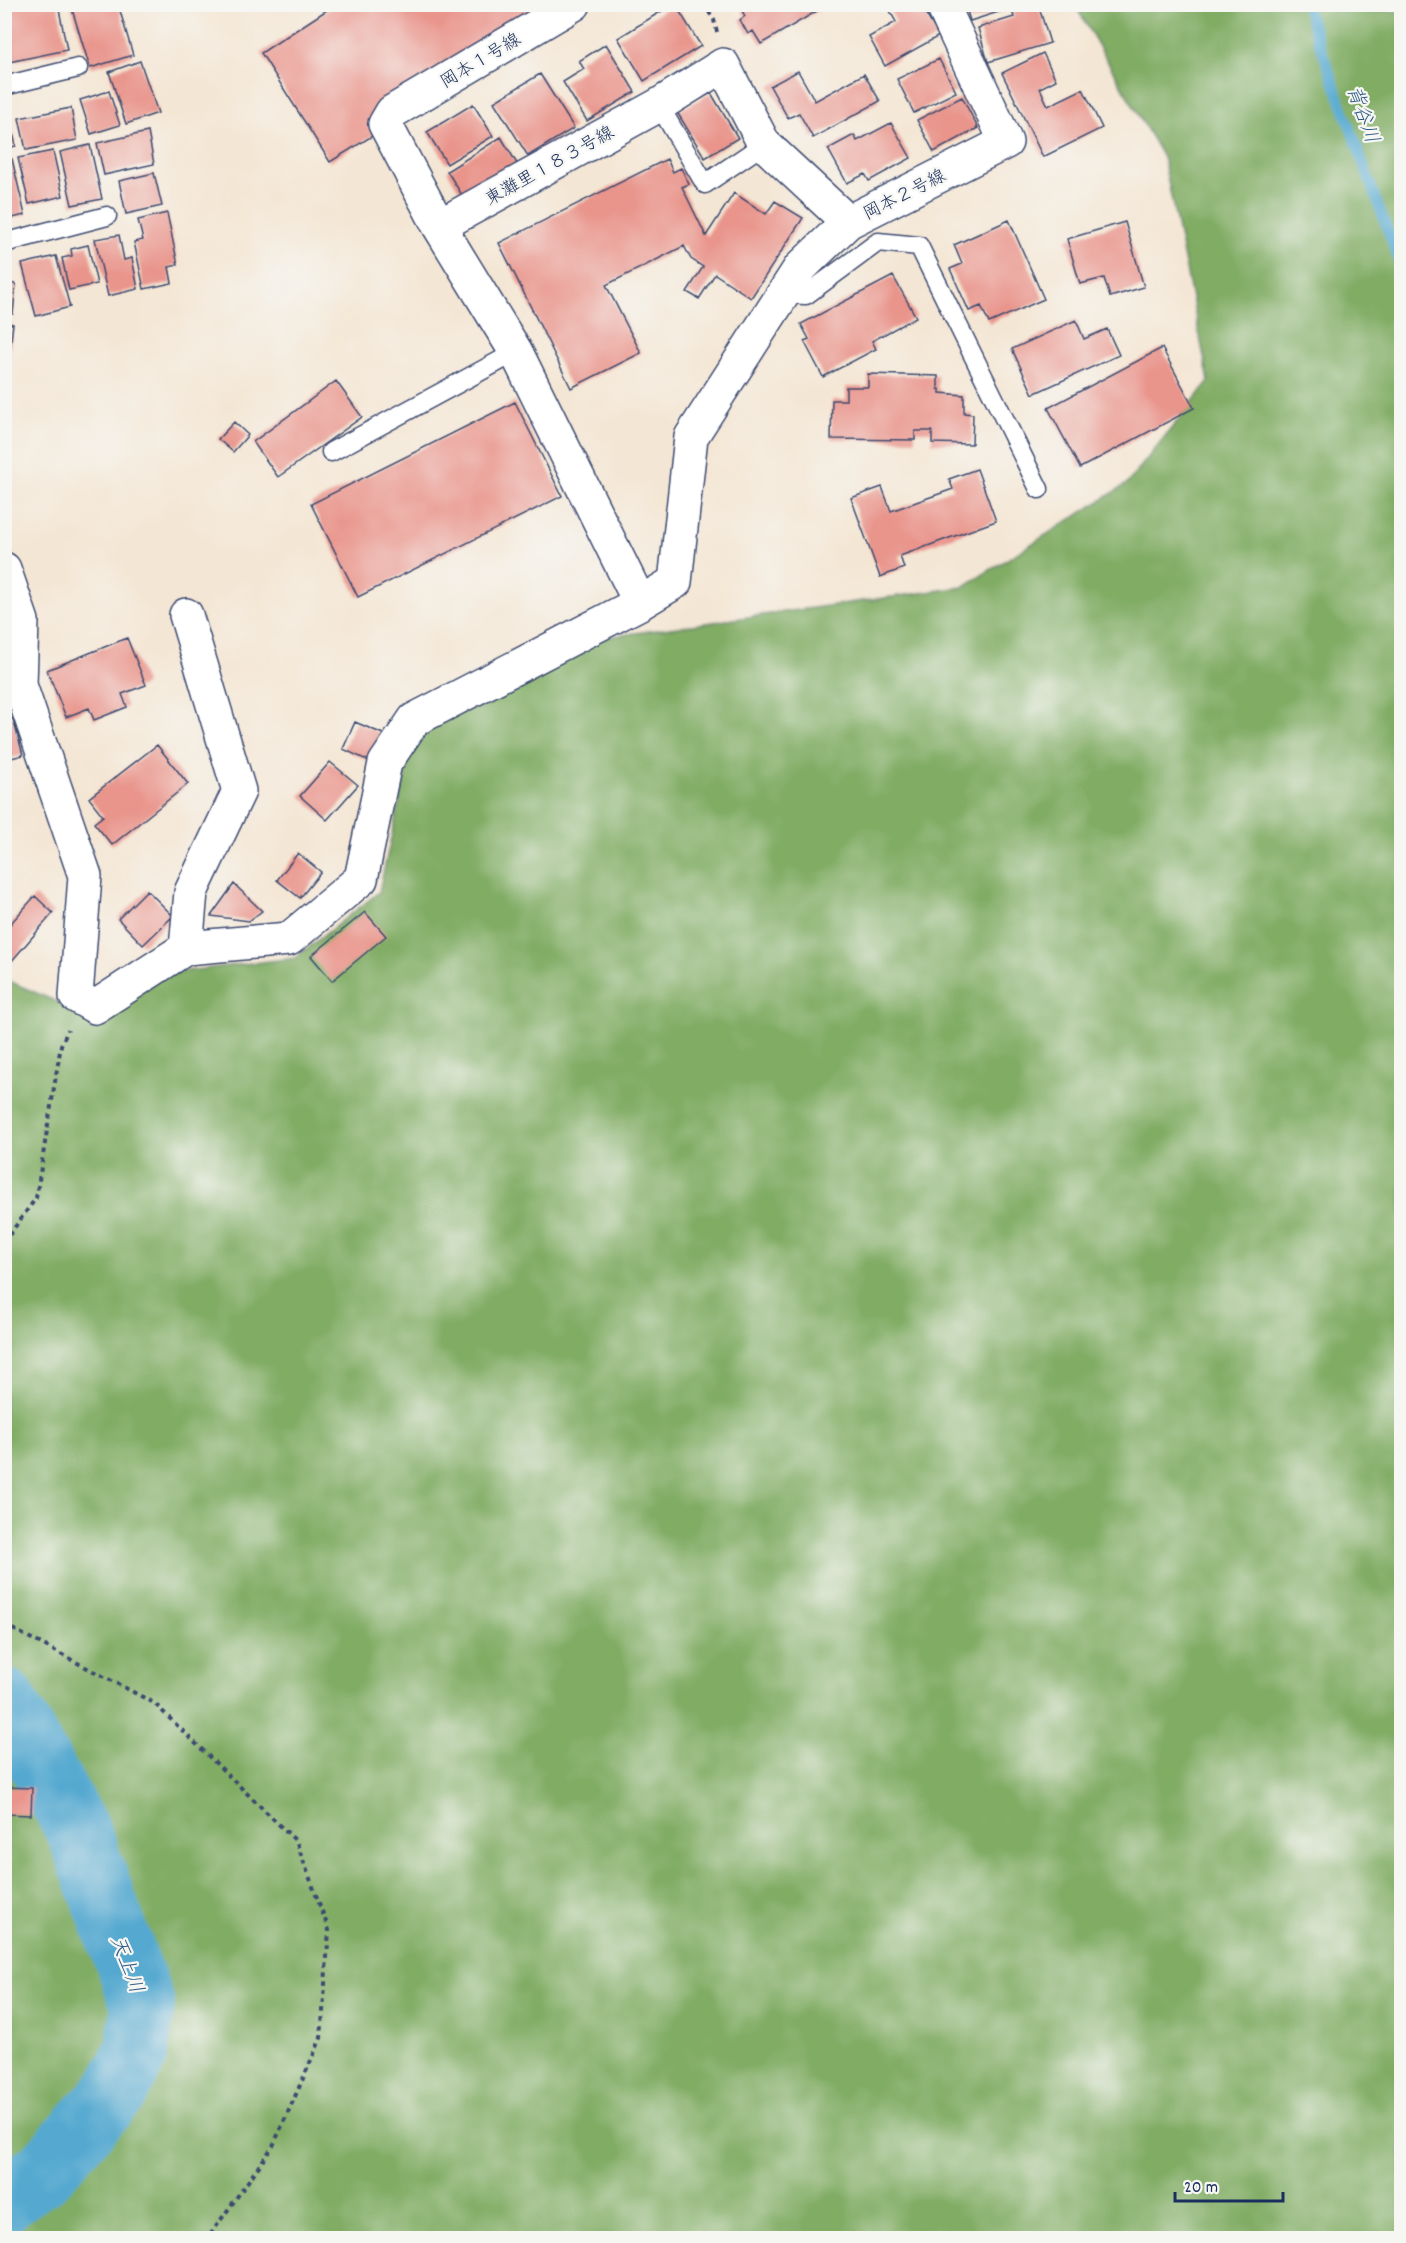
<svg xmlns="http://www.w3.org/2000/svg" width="1406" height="2243" viewBox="0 0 1406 2243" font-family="Dekko,'Klee One',sans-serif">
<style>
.forest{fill:#80ac64;stroke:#4e6e61;stroke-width:1.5}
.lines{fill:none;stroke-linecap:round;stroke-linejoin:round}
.stream{stroke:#54a9d0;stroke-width:10}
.river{stroke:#54a9d0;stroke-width:64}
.building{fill:#e9958c}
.service-casing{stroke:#3c4a70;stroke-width:21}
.minor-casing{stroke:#3c4a70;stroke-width:36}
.path{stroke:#3c4a70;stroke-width:4;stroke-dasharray:4.5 4.5;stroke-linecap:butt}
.service{stroke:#fff;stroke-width:18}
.minor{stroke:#fff;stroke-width:33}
.labels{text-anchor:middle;stroke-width:4.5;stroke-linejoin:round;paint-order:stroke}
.street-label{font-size:18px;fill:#1b2f5e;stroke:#f6f6f2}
.water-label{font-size:20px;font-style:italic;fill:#2f5a86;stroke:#f6f6f2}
</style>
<rect width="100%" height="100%" fill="#f6f6f2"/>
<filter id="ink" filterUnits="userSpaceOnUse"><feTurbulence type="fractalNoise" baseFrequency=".0167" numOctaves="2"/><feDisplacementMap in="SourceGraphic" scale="12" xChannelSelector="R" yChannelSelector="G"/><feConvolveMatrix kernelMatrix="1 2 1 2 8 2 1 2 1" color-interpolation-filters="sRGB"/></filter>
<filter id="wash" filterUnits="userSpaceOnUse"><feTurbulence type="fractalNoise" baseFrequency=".008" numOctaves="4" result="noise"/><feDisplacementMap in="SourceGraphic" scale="24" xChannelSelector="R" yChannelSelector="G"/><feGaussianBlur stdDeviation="1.35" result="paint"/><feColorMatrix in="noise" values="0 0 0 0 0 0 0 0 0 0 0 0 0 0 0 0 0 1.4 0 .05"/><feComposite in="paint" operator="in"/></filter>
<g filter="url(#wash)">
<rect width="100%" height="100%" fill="#f4e6d4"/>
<path class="forest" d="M 1331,4 L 1340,11 L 1401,11 L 1401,2238 L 5,2238 L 4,979 L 94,1018 L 169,973 L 295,958 L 379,892 L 414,735 L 585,640 L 963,587 L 1127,484 L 1209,381 L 1163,157 L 1075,5 Z"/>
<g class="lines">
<path class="stream" d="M 1305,4 L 1402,270"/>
<path class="river" d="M 4,1700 L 78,1830 L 143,2004 L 137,2051 L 117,2090 L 45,2171 L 4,2200"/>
</g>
<g id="blocks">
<path class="building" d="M 10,4 L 58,4 L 67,50 L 4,63 L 4,6 Z
M 78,4 L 118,4 L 133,55 L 90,68 L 71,6 Z
M 336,4 L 529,4 L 537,18 L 382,130 L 330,162 L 261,53 Z
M 673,4 L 675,4 L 701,46 L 644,81 L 618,38 Z
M 738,4 L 829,4 L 761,44 L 753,31 L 748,34 L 740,20 L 745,16 Z
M 886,4 L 920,4 L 939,36 L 885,66 L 869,37 L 896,22 Z
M 965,4 L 1007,4 L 1008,9 L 970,21 Z
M 1010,4 L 1038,4 L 1050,43 L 988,62 L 978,28 L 1014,17 Z
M 606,44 L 635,92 L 587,121 L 563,82 L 584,69 L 579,61 Z
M 1043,53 L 1056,80 L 1040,88 L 1048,106 L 1083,89 L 1102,128 L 1043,157 L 1002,73 Z
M 939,59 L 956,92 L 914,113 L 897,79 Z
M 140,61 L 158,113 L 126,124 L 109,72 Z
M 798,71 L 815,101 L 864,74 L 880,101 L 813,138 L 799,113 L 788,118 L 770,86 Z
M 540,74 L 574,128 L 528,156 L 494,102 Z
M 109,91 L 120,125 L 91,134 L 80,100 Z
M 711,93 L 738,138 L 705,158 L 677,112 Z
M 962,97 L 978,128 L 934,152 L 917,120 Z
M 6,103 L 16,146 L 4,149 L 4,104 Z
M 473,104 L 493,136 L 447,164 L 427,132 Z
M 71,108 L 77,140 L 26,150 L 19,118 Z
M 891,123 L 911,158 L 869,181 L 865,174 L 847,183 L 828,149 L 854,135 L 857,141 Z
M 148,132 L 154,164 L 104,175 L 97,143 Z
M 501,137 L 519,167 L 465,200 L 447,171 Z
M 90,145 L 102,199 L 72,205 L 60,152 Z
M 53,151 L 63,196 L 29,204 L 18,158 Z
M 12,159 L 25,215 L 4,220 L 4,160 Z
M 667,159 L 673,172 L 681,168 L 689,184 L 682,187 L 706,236 L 734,193 L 766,214 L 775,201 L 803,218 L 751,298 L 715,274 L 699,299 L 687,292 L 703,267 L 691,259 L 684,246 L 606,285 L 641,353 L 571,388 L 499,243 Z
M 154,173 L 162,206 L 126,214 L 119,181 Z
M 167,213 L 178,265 L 169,267 L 172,283 L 144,289 L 134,242 L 143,240 L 138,220 Z
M 1009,220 L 1044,299 L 989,323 L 981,306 L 969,311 L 950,269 L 962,264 L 954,245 Z
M 1125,222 L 1144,287 L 1110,297 L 1104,278 L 1080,284 L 1067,239 Z
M 119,235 L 124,260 L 132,258 L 138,289 L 108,296 L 95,239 Z
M 88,245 L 97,284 L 69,290 L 62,258 L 72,256 L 71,249 Z
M 56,256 L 70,307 L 36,316 L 22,264 Z
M 893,276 L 916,317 L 872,341 L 876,349 L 823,377 L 804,341 L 809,339 L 801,324 Z
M 4,283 L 16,284 L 13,314 L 4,314 Z
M 1076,320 L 1084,339 L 1107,329 L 1119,355 L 1033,394 L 1012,349 Z
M 4,323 L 13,324 L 7,375 L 4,375 Z
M 1162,348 L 1194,408 L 1080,468 L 1048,408 Z
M 868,374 L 938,376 L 938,389 L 940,389 L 940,393 L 964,395 L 964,413 L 973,414 L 972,444 L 932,443 L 932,431 L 915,431 L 915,440 L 831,439 L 832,400 L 846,400 L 846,387 L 868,387 Z
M 336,381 L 362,417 L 278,477 L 253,442 Z
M 515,402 L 562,496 L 358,597 L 311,504 Z
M 234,422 L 248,435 L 233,452 L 218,439 Z
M 977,469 L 996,521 L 900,556 L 904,568 L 880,577 L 851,498 L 882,487 L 891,511 L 953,489 L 949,479 Z
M 127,638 L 146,685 L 122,694 L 127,707 L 94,720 L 89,708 L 66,717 L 47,670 Z
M 13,719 L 23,755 L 4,760 L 4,721 Z
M 355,722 L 383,734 L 371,762 L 343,749 Z
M 157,745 L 188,784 L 112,845 L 94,823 L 103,816 L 89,798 Z
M 330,762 L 358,785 L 327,820 L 300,796 Z
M 298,853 L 321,872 L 300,898 L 277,880 Z
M 234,884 L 262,911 L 249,921 L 211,916 Z
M 147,890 L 173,916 L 143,945 L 118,919 Z
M 35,896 L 53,913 L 4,970 L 4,931 Z
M 365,912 L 386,936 L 332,981 L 311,956 Z
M 4,1787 L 32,1788 L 31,1815 L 4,1814 Z"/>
</g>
</g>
<g filter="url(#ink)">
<use href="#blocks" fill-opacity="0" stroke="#3c4a70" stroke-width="1.5"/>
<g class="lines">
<defs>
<path id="service" d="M 4,86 L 78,68
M 659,105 L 705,184 L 764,144
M 4,243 L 107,216
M 784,294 L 806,295 L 878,242 L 919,246 L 1039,489
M 331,452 L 516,352"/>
<path id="minor" d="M 574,4 L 392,112 L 385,124 L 439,226 L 516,352 L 640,603
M 439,226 L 659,105 L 723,65 L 764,144 L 848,222
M 4,569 L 22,621 L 20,685 L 85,876 L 76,996 L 95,1007 L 186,948 L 289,939 L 361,879 L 385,763 L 414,720 L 640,603 L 675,582 L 691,437 L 800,268 L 848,222 L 1006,142 L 942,4
M 186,615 L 239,791 L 191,892 L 186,948"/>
</defs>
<use href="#service" class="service-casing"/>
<use href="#minor" class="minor-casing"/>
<path class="path" d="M 704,4 L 714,20 L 717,32
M 4,1242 L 36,1198 L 61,1045 L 68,1030
M 4,1614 L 9,1627 L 154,1703 L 296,1841 L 329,1930 L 321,2038 L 273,2146 L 208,2238"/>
<use href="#service" class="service"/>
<use href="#minor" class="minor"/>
</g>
</g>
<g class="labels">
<g class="street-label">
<text transform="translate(480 60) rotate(-31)" y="6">岡本１号線</text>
<text transform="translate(549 165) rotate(-29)" y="6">東灘里１８３号線</text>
<text transform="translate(904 194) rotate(-27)" y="6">岡本２号線</text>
</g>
<g class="water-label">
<text transform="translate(1364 114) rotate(70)" y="7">背谷川</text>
<text transform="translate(128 1964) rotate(69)" y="7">天上川</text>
</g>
</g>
<rect width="1406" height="2243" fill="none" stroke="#f6f6f2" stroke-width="24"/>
<path d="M1175 2192v9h108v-9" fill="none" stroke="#1b2f5e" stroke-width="3"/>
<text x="1184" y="2192" font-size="18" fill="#1b2f5e" stroke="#f6f6f2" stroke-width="4.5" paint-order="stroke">20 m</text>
</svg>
